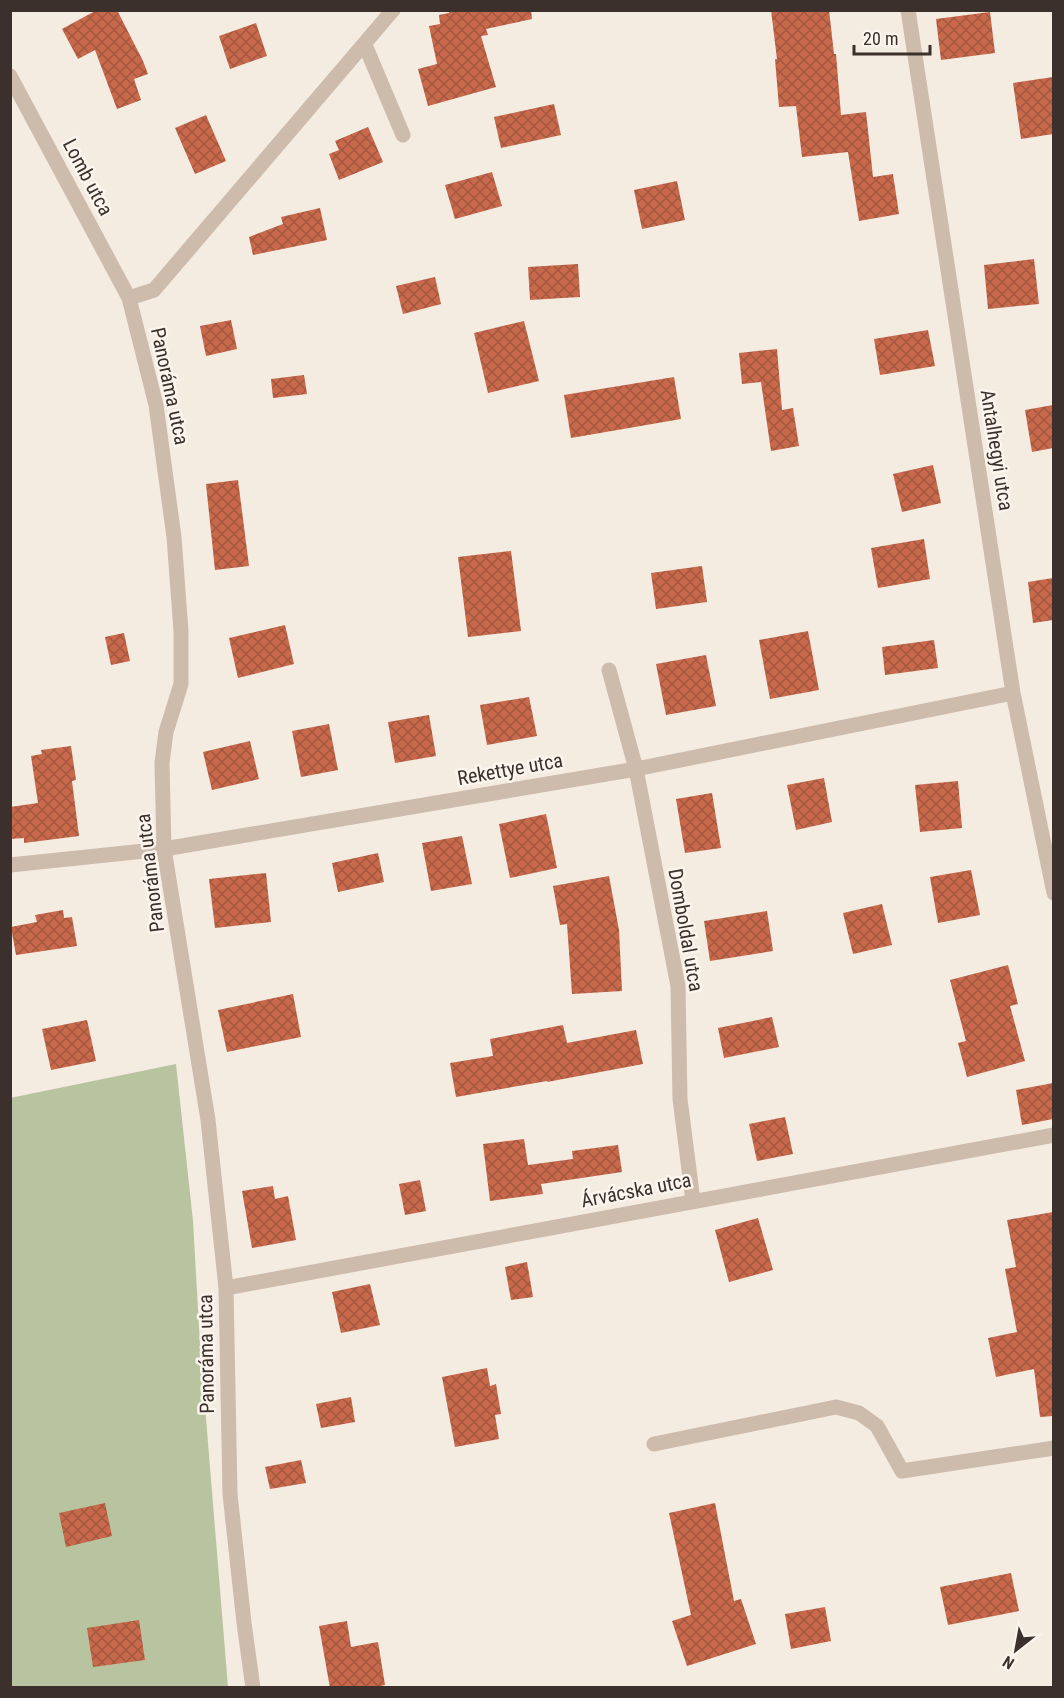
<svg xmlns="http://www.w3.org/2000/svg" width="1064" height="1698" viewBox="0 0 1064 1698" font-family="'Roboto Condensed',sans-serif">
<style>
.garden{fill:#b8c4a0}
.building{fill:url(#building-cross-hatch)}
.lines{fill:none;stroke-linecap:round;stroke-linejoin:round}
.minor{stroke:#cdbbac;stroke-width:15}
.labels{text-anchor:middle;stroke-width:5;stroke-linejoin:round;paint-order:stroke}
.street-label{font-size:20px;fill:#3b302b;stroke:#fbf5ee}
</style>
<defs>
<pattern id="building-cross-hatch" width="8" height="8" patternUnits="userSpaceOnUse" patternTransform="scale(1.5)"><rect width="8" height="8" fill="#c8694b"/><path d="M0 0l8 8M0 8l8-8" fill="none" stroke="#a4573f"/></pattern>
</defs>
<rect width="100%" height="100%" fill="#f4ebe1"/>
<path class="garden" d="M 176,1064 L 193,1221 L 200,1345 L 228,1687 L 11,1687 L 10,1098 Z"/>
<path class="building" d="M 97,10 L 117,10 L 143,61 L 148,74 L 134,79 L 141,100 L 117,109 L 95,50 L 78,59 L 62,29 Z
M 449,10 L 531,10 L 532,19 L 486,29 L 488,35 L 481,36 L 496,87 L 428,106 L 418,69 L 437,64 L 429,26 L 440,24 L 439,15 L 449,13 Z
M 771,10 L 829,10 L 834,54 L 836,54 L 841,115 L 866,112 L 873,177 L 893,174 L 899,214 L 859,221 L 848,152 L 802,157 L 796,106 L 779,107 L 775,59 L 777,59 Z
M 990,12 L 995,53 L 941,60 L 936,19 Z
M 256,23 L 267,56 L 230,69 L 219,36 Z
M 1053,77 L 1053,134 L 1021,139 L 1013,83 Z
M 554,104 L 561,135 L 501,148 L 494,117 Z
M 206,115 L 226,161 L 195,174 L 175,128 Z
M 368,127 L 383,162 L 339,180 L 329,154 L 339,150 L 335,141 Z
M 492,172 L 502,206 L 455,219 L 445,185 Z
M 677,181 L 685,220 L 642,229 L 634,190 Z
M 320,208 L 327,240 L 253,255 L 249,237 L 283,224 L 281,217 Z
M 1034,259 L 1039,304 L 988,309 L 984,265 Z
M 578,264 L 580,297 L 530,300 L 528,267 Z
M 435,277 L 441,304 L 403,314 L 396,286 Z
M 231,320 L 237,349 L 206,356 L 200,326 Z
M 524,321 L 539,381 L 488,393 L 474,333 Z
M 928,330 L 935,366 L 880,375 L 874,339 Z
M 777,349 L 782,410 L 793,408 L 799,446 L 771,451 L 761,382 L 742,384 L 739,353 Z
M 304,375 L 307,394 L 273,398 L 271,379 Z
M 674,377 L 681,419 L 571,438 L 564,395 Z
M 1053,405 L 1053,448 L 1032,452 L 1025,410 Z
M 933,465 L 941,503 L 902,512 L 893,474 Z
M 238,480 L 249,566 L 215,570 L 206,484 Z
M 924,539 L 930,579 L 878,588 L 871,548 Z
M 511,551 L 521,631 L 468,637 L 458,557 Z
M 702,566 L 707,602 L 656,609 L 651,573 Z
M 1053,578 L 1053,620 L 1033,623 L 1028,582 Z
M 285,625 L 294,664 L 238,678 L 229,638 Z
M 808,631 L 819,690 L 770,699 L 759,640 Z
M 124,633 L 130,661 L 111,665 L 105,637 Z
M 934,640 L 938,668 L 885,675 L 882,647 Z
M 706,655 L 716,706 L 666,715 L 656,664 Z
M 529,697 L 537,736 L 487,745 L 480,705 Z
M 429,715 L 436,756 L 395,763 L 388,722 Z
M 329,724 L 338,770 L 301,777 L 292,731 Z
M 250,741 L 259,779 L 212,790 L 203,752 Z
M 71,746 L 76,780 L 72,781 L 79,836 L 24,843 L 24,838 L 10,839 L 10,807 L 38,803 L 31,756 L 42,754 L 41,750 Z
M 824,778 L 832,822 L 796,830 L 787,785 Z
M 958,781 L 962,828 L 920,832 L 915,785 Z
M 712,793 L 721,848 L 685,853 L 676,799 Z
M 546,814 L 557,868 L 510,878 L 499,824 Z
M 462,836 L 472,884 L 431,891 L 422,843 Z
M 378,853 L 384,882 L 338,892 L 332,863 Z
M 971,870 L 980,915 L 938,923 L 930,877 Z
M 266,873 L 271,922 L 215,928 L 209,879 Z
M 609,876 L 619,930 L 622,991 L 572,994 L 567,924 L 560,925 L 553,886 Z
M 882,904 L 892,945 L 853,954 L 843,913 Z
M 63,910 L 64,918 L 72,917 L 77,946 L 16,955 L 11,927 L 37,922 L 35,915 Z
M 767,911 L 773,951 L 710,961 L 704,921 Z
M 1008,965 L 1018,1004 L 1010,1006 L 1025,1061 L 967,1077 L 958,1043 L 966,1041 L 950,980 Z
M 293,994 L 301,1037 L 227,1052 L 218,1010 Z
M 772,1017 L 779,1047 L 724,1058 L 718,1028 Z
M 87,1020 L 96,1061 L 51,1070 L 42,1029 Z
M 563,1025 L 567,1043 L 636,1030 L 643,1064 L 547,1082 L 547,1081 L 456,1097 L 450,1063 L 493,1056 L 490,1039 Z
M 1053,1083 L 1053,1119 L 1022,1125 L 1016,1090 Z
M 785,1117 L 793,1154 L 757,1161 L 749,1124 Z
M 524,1139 L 528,1165 L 573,1159 L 572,1151 L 618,1145 L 622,1172 L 541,1184 L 543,1194 L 490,1201 L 483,1144 Z
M 420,1180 L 426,1211 L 405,1215 L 399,1184 Z
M 273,1186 L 275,1199 L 288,1196 L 296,1240 L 252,1248 L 242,1191 Z
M 1053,1212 L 1053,1416 L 1040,1417 L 1034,1369 L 996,1377 L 988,1338 L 1017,1332 L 1005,1269 L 1016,1267 L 1007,1220 Z
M 758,1218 L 773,1270 L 729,1282 L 715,1230 Z
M 527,1262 L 533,1297 L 511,1300 L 505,1267 Z
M 370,1284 L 380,1325 L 341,1333 L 332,1292 Z
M 487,1368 L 490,1386 L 496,1384 L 501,1414 L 495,1415 L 499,1439 L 455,1447 L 442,1377 Z
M 351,1397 L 355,1422 L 321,1428 L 316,1404 Z
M 301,1460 L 306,1483 L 270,1489 L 265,1467 Z
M 105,1503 L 112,1536 L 66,1547 L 59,1513 Z
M 715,1503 L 734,1601 L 741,1599 L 756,1644 L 687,1666 L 672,1621 L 691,1615 L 669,1513 Z
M 1011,1573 L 1019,1611 L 948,1625 L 940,1587 Z
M 825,1607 L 831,1641 L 791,1649 L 785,1614 Z
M 139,1620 L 145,1660 L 93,1667 L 87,1628 Z
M 347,1621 L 351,1647 L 378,1642 L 385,1685 L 372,1688 L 330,1688 L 319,1626 Z"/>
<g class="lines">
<path class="minor" d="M 908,10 L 1013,693 L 1054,893
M 365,45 L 403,135
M 10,76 L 129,298 L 156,405 L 174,537 L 181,631 L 181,684 L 166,732 L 162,763 L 164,849 L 208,1120 L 226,1288 L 230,1494 L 244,1623 L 253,1688
M 129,298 L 154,290 L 393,10
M 609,670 L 636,769 L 678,986 L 680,1099 L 693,1201
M 10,865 L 164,849 L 636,769 L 1013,693
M 226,1288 L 1054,1135
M 654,1444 L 836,1407 L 859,1413 L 877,1426 L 902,1471 L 1054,1448"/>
</g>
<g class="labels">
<g class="street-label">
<text transform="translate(88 177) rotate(62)" y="7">Lomb utca</text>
<text transform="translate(170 386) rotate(78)" y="7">Panoráma utca</text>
<text transform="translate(997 450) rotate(81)" y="7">Antalhegyi utca</text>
<text transform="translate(510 769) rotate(-10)" y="7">Rekettye utca</text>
<text transform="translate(150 873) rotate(-97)" y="7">Panoráma utca</text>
<text transform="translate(686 930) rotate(80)" y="7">Domboldal utca</text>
<text transform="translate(636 1190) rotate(-11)" y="7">Árvácska utca</text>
<text transform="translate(206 1354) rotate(-91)" y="7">Panoráma utca</text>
</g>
</g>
<rect width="1064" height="1698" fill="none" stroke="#3b302b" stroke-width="24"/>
<g transform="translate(1016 1650) rotate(211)" stroke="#fbf5ee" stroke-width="4.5" paint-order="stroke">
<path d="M0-4.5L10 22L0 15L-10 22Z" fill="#3b302b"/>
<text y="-9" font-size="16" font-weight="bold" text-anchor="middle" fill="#3b302b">N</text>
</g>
<path d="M854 45v9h76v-9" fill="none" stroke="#3b302b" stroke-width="3"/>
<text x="863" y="45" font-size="18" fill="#3b302b" stroke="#fbf5ee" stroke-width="4.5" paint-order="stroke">20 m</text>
</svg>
